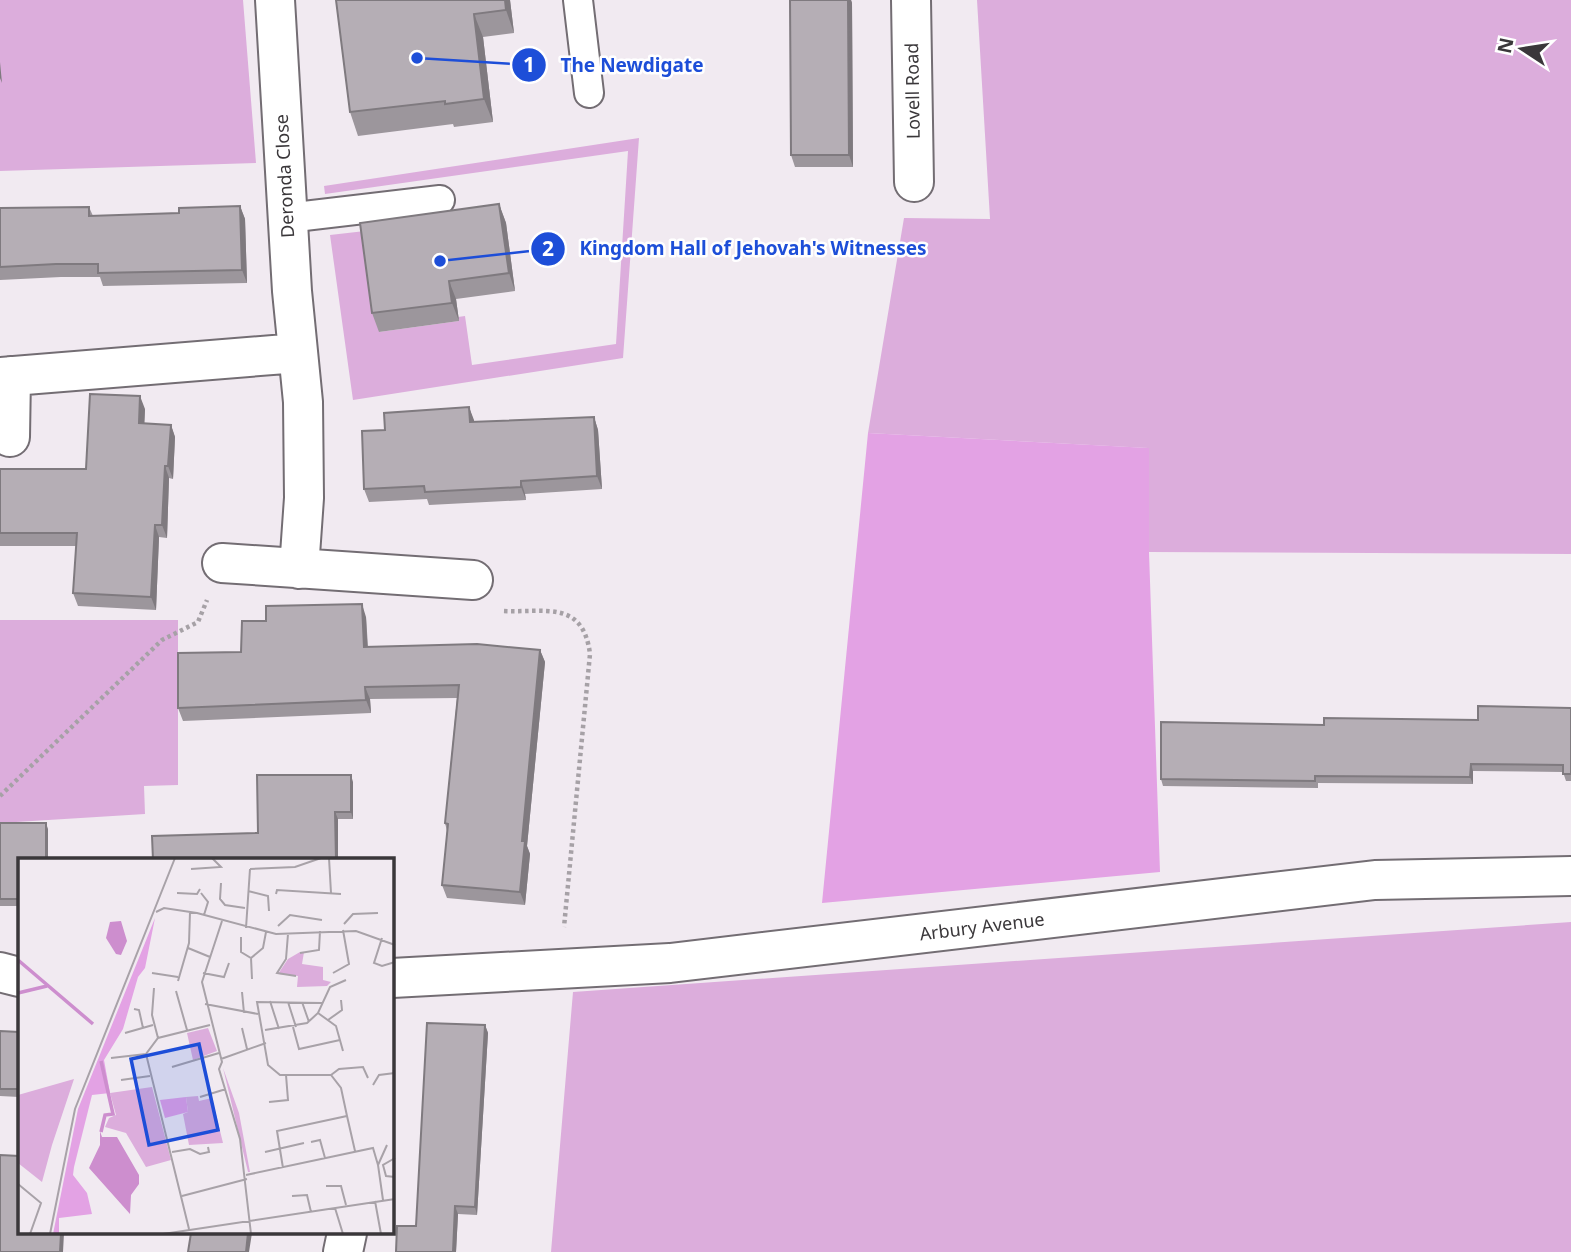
<svg xmlns="http://www.w3.org/2000/svg" width="1571" height="1252" viewBox="0 0 1571 1252" font-family="'Noto Sans',sans-serif">
<style>
.green{fill:#dcaddc}
.forest{fill:#e3a2e4}
.lines{fill:none;stroke-linecap:round;stroke-linejoin:round}
.lane-casing{stroke:#736d73;stroke-width:32}
.street-casing{stroke:#736d73;stroke-width:42}
.path{stroke:#a6a1a6;stroke-width:4.5;stroke-dasharray:3.5 3.5;stroke-linecap:butt}
.lane{stroke:#fff;stroke-width:28}
.street{stroke:#fff;stroke-width:38}
.wall{fill:#9c969c}
.shaded-wall{fill:#7f7a7f}
.building{fill:#b5aeb5;stroke:#7f7a7f;stroke-width:2}
.labels{text-anchor:middle;stroke-width:5;stroke-linejoin:round;paint-order:stroke}
.street-label{font-size:18px;fill:#3a373a;stroke:#fff}
.inset-river{fill:none;stroke:#cd8ece;stroke-width:3.5}
.inset-road{fill:none;stroke:#a8a2a8;stroke-width:2}
.view{fill:#1d4ed8;fill-opacity:0.15;stroke:#1d4ed8;stroke-width:3.5}
.inset-edge{fill:none;stroke:#3a373a;stroke-width:3.5}
.leader{fill:none;stroke:#1d4ed8;stroke-width:2.5}
.callout-dot{fill:#1d4ed8;stroke:#fff;stroke-width:2.5}
.mark-label{font-size:21px;text-anchor:middle;font-weight:bold;fill:#fff}
.callout-label{font-size:19px;text-anchor:middle;font-weight:bold;fill:#1d4ed8;stroke:#fff;stroke-width:5;stroke-linejoin:round;paint-order:stroke}
</style>
<rect width="100%" height="100%" fill="#f1eaf1"/>
<path class="green" d="M 0,0 L 243,0 L 256,163 L 0,171 Z
M 977,0 L 1571,0 L 1571,554 L 1149,552 L 1148,448 L 868,433 L 904,218 L 990,219 Z
M 639,138 L 623,358 L 353,400 L 330,235 L 444,222 L 379,332 L 459,321 L 458,317 L 465,316 L 472,365 L 616,344 L 628,151 L 325,194 L 324,186 Z
M 0,620 L 178,620 L 178,785 L 144,786 L 145,814 L 0,823 Z
M 1571,922 L 1571,1252 L 551,1252 L 573,992 Z"/>
<path class="forest" d="M 868,433 L 1149,448 L 1149,552 L 1160,872 L 822,903 Z"/>
<g class="lines">
<defs>
<path id="lane" d="M 578,0 L 589,93
M 287,218 L 440,200"/>
<path id="street" d="M 275,0 L 292,291 L 303,402 L 304,498 L 299,569
M 911,0 L 914,182
M 0,377 L 298,353
M 10,437 L 11,376
M 222,563 L 473,580
M 0,972 L 19,977
M 392,978 L 670,963 L 1375,880 L 1571,876
M 343,1252 L 347,1233"/>
</defs>
<use href="#lane" class="lane-casing"/>
<use href="#street" class="street-casing"/>
<path class="path" d="M 504,611 C 544,613 583,599 590,654 L 564,927
M 0,796 L 162,640 L 198,622 L 207,600"/>
<use href="#lane" class="lane"/>
<use href="#street" class="street"/>
</g>
<path class="wall" d="M 336,0 L 510,0 L 514,33 L 483,37 L 493,122 L 454,127 L 453,124 L 358,136 L 350,112 Z
M 790,0 L 851,0 L 852,3 L 853,167 L 795,167 L 791,155 Z
M 499,204 L 506,223 L 515,291 L 456,299 L 459,321 L 379,332 L 372,313 Z
M 240,206 L 245,219 L 247,283 L 103,286 L 100,277 L 61,277 L 0,280 L 0,208 L 89,207 L 93,216 L 179,213 Z
M 469,407 L 474,422 L 594,417 L 598,430 L 602,489 L 525,494 L 526,500 L 429,505 L 427,499 L 369,502 L 364,489 L 385,430 Z
M 145,409 L 144,423 L 171,425 L 175,437 L 173,479 L 169,478 L 167,538 L 159,537 L 156,610 L 78,606 L 73,593 L 76,546 L 0,546 L 0,469 L 86,469 Z
M 366,617 L 368,646 L 540,650 L 545,662 L 527,846 L 530,854 L 525,905 L 447,898 L 442,885 L 447,831 L 445,823 L 457,698 L 370,699 L 371,713 L 183,721 L 178,708 L 241,652 L 266,621 Z
M 1571,708 L 1571,781 L 1566,781 L 1563,772 L 1473,771 L 1473,784 L 1318,783 L 1318,788 L 1163,786 L 1161,779 L 1478,720 Z
M 353,782 L 353,819 L 338,819 L 258,833 Z
M 0,823 L 48,829 L 48,860 L 19,860 L 19,906 L 0,906 Z
M 485,1025 L 488,1033 L 477,1215 L 458,1214 L 456,1252 L 396,1252 L 416,1226 Z
M 0,1031 L 19,1032 L 19,1097 L 0,1096 Z"/>
<path class="shaded-wall" d="M 505,0 L 510,0 L 514,33 L 506,10 Z
M 848,0 L 851,0 L 852,3 L 853,167 L 849,155 Z
M 474,14 L 483,37 L 493,122 L 484,99 Z
M 0,62 L 2,83 L 0,78 Z
M 499,204 L 506,223 L 515,291 L 509,273 Z
M 240,206 L 245,219 L 247,283 L 242,270 Z
M 449,281 L 456,299 L 459,321 L 452,303 Z
M 140,396 L 145,409 L 144,435 L 139,423 Z
M 469,407 L 474,420 L 475,435 L 470,422 Z
M 594,417 L 598,430 L 602,489 L 597,476 Z
M 171,425 L 175,437 L 173,479 L 168,466 Z
M 165,466 L 169,478 L 167,538 L 162,525 Z
M 521,481 L 525,494 L 526,500 L 521,487 Z
M 155,525 L 159,537 L 156,610 L 151,597 Z
M 362,604 L 366,617 L 368,659 L 364,647 Z
M 540,650 L 545,662 L 527,846 L 530,854 L 525,905 L 520,892 L 522,841 Z
M 365,687 L 370,699 L 371,713 L 366,700 Z
M 1471,764 L 1473,771 L 1473,784 L 1470,777 Z
M 351,775 L 353,782 L 353,819 L 351,812 Z
M 335,812 L 338,819 L 338,860 L 336,860 Z
M 46,823 L 48,829 L 48,860 L 46,860 Z
M 485,1025 L 488,1033 L 477,1215 L 475,1207 Z
M 455,1206 L 458,1214 L 456,1252 L 453,1252 Z
M 61,1233 L 64,1233 L 63,1252 L 60,1252 Z
M 248,1233 L 252,1233 L 249,1252 L 246,1252 Z"/>
<path class="building" d="M 336,0 L 505,0 L 506,10 L 474,14 L 484,99 L 445,104 L 445,101 L 350,112 Z
M 790,0 L 848,0 L 849,155 L 791,155 Z
M 499,204 L 509,273 L 449,281 L 452,303 L 372,313 L 360,223 Z
M 240,206 L 242,270 L 98,273 L 98,264 L 56,264 L 0,267 L 0,208 L 89,207 L 89,216 L 179,213 L 179,208 Z
M 90,394 L 140,396 L 139,423 L 171,425 L 168,466 L 165,466 L 162,525 L 155,525 L 151,597 L 73,593 L 77,533 L 0,533 L 0,469 L 86,469 Z
M 469,407 L 470,422 L 594,417 L 597,476 L 521,481 L 521,487 L 425,492 L 424,486 L 364,489 L 362,431 L 385,430 L 384,413 Z
M 362,604 L 364,647 L 477,644 L 540,650 L 522,841 L 525,841 L 520,892 L 442,885 L 448,824 L 445,823 L 459,685 L 365,687 L 366,700 L 178,708 L 178,653 L 241,652 L 242,621 L 266,621 L 266,606 Z
M 1478,706 L 1571,708 L 1571,774 L 1563,774 L 1563,765 L 1471,764 L 1470,777 L 1315,776 L 1315,781 L 1161,779 L 1161,722 L 1324,725 L 1324,718 L 1478,720 Z
M 257,775 L 351,775 L 351,812 L 335,812 L 336,860 L 153,860 L 152,836 L 258,833 Z
M 0,823 L 46,823 L 46,860 L 19,860 L 19,899 L 0,899 Z
M 427,1023 L 485,1025 L 475,1207 L 455,1206 L 453,1252 L 396,1252 L 397,1226 L 416,1226 Z
M 0,1031 L 19,1032 L 19,1089 L 0,1089 Z
M 0,1155 L 19,1156 L 19,1233 L 61,1233 L 60,1252 L 0,1252 Z
M 191,1233 L 248,1233 L 246,1252 L 188,1252 Z"/>
<g class="labels">
<g class="street-label">
<text transform="translate(913 91) rotate(-91)" y="6">Lovell Road</text>
<text transform="translate(285 176) rotate(-93)" y="6">Deronda Close</text>
<text transform="translate(982 927) rotate(-7)" y="6">Arbury Avenue</text>
</g>
</g>
<g transform="translate(18 858)">
<rect width="376" height="376" fill="#f1eaf1"/>
<path d="M 282,94 L 286,94 L 284,106 L 305,109 L 305,122 L 313,124 L 309,128 L 279,129 L 280,118 L 260,116 L 270,101 ZM 190,170 L 199,193 L 175,202 L 169,175 ZM 205,210 L 221,255 L 232,314 L 230,314 ZM 56,221 L 34,287 L 24,324 L 0,305 L 0,237 ZM 134,229 L 153,302 L 128,309 L 108,275 L 87,269 L 91,260 L 98,257 L 92,235 ZM 180,238 L 181,243 L 194,240 L 205,285 L 171,287 L 165,256 L 170,254 L 168,239 Z" fill="#dcaddc"/>
<path d="M 137,60 L 127,110 L 120,119 L 105,171 L 86,202 L 92,235 L 74,237 L 56,309 L 55,317 L 69,335 L 74,356 L 41,360 L 41,376 L 35,376 L 60,251 ZM 168,239 L 170,254 L 147,260 L 142,242 Z" fill="#e3a2e4"/>
<path d="M 103,63 L 109,83 L 103,97 L 98,96 L 88,80 L 92,64 ZM 82,273 L 84,279 L 99,279 L 121,317 L 121,326 L 113,337 L 112,356 L 71,310 L 82,287 Z" fill="#cd8ece"/>
<path class="inset-river" d="M 0,102 L 75,166M 0,135 L 29,128M 83,203 L 95,256 L 87,257 L 83,274"/>
<path class="inset-road" d="M 311,0 L 313,35M 173,11 L 203,9 L 194,0M 232,11 L 277,9 L 303,0M 203,25 L 202,41 L 207,47 L 227,50M 230,33 L 250,38 L 251,53M 159,35 L 179,36 L 182,31M 183,35 L 190,44 L 186,57M 258,36 L 259,32 L 323,36M 138,54 L 146,50 L 179,55 L 258,76 L 338,73 L 377,87M 204,63 L 184,124 L 204,204 L 201,211 L 222,281 L 233,376M 326,66 L 335,56 L 360,55M 260,68 L 272,57 L 304,62M 228,70 L 232,11M 270,76 L 268,101 L 259,115 L 278,118M 223,79 L 223,94 L 233,100 L 245,90 L 248,74M 364,80 L 356,105 L 364,108 L 377,104M 170,90 L 192,99M 282,95 L 301,92 L 302,73M 233,100 L 234,121M 134,115 L 160,119M 185,115 L 206,119 L 211,105M 315,115 L 331,106 L 325,72M 160,123 L 171,85 L 172,54M 136,130 L 134,157 L 140,180M 158,133 L 169,172M 224,134 L 226,155M 252,143 L 261,171M 270,144 L 278,169M 284,144 L 291,164M 304,145 L 239,144 L 250,207 L 262,217 L 313,217 L 323,230 L 329,258M 187,146 L 240,156M 116,151 L 121,152 L 125,170M 300,155 L 318,168 L 325,193M 310,162 L 324,152 L 323,142M 275,169 L 281,191 L 322,182M 224,170 L 229,191M 247,172 L 289,165 L 300,155 L 312,129 L 328,122M 107,175 L 135,167M 93,200 L 128,196M 203,201 L 248,185M 154,209 L 201,195M 313,217 L 321,211 L 345,209 L 350,220M 103,222 L 132,218M 355,227 L 361,217 L 377,215M 182,239 L 208,231M 251,244 L 270,242 L 268,217M 293,284 L 302,282 L 307,300M 154,294 L 172,291 L 182,296 L 191,294 L 190,289M 247,294 L 286,285M 377,300 L 365,307 L 368,318 L 377,319M 265,310 L 259,273 L 329,258 L 337,293M 228,317 L 355,290 L 360,307M 0,326 L 23,345 L 12,376M 308,328 L 323,328 L 328,347M 164,338 L 229,321M 274,338 L 289,337 L 293,354M 365,342 L 360,307 L 369,287M 357,343 L 363,376M 317,350 L 325,376M 171,371 L 128,196 L 140,180 L 192,167M 32,376 L 57,251 L 157,0M 145,376 L 377,341"/>
<path class="view" d="M 181,186 L 200,272 L 131,287 L 113,201 Z"/>
<rect width="376" height="376" class="inset-edge"/>
</g>
<path class="leader" d="M417 58L529 65M440 261L548 249"/>
<g class="callout-dot">
<circle cx="417" cy="58" r="7"/>
<circle cx="440" cy="261" r="7"/>
<circle cx="529" cy="65" r="18"/>
<circle cx="548" cy="249" r="18"/>
</g>
<g class="mark-label">
<text x="529" y="72">1</text>
<text x="548" y="256">2</text>
</g>
<g class="callout-label">
<text x="632" y="72">The Newdigate</text>
<text x="753" y="255">Kingdom Hall of Jehovah's Witnesses</text>
</g>
<g transform="translate(1522 49) rotate(282)" stroke="#ffffff" stroke-width="5" paint-order="stroke">
<path d="M0-5L12 26L0 18L-12 26Z" fill="#3a373a"/>
<text y="-10" font-size="19" font-weight="bold" text-anchor="middle" fill="#3a373a">N</text>
</g>
</svg>
